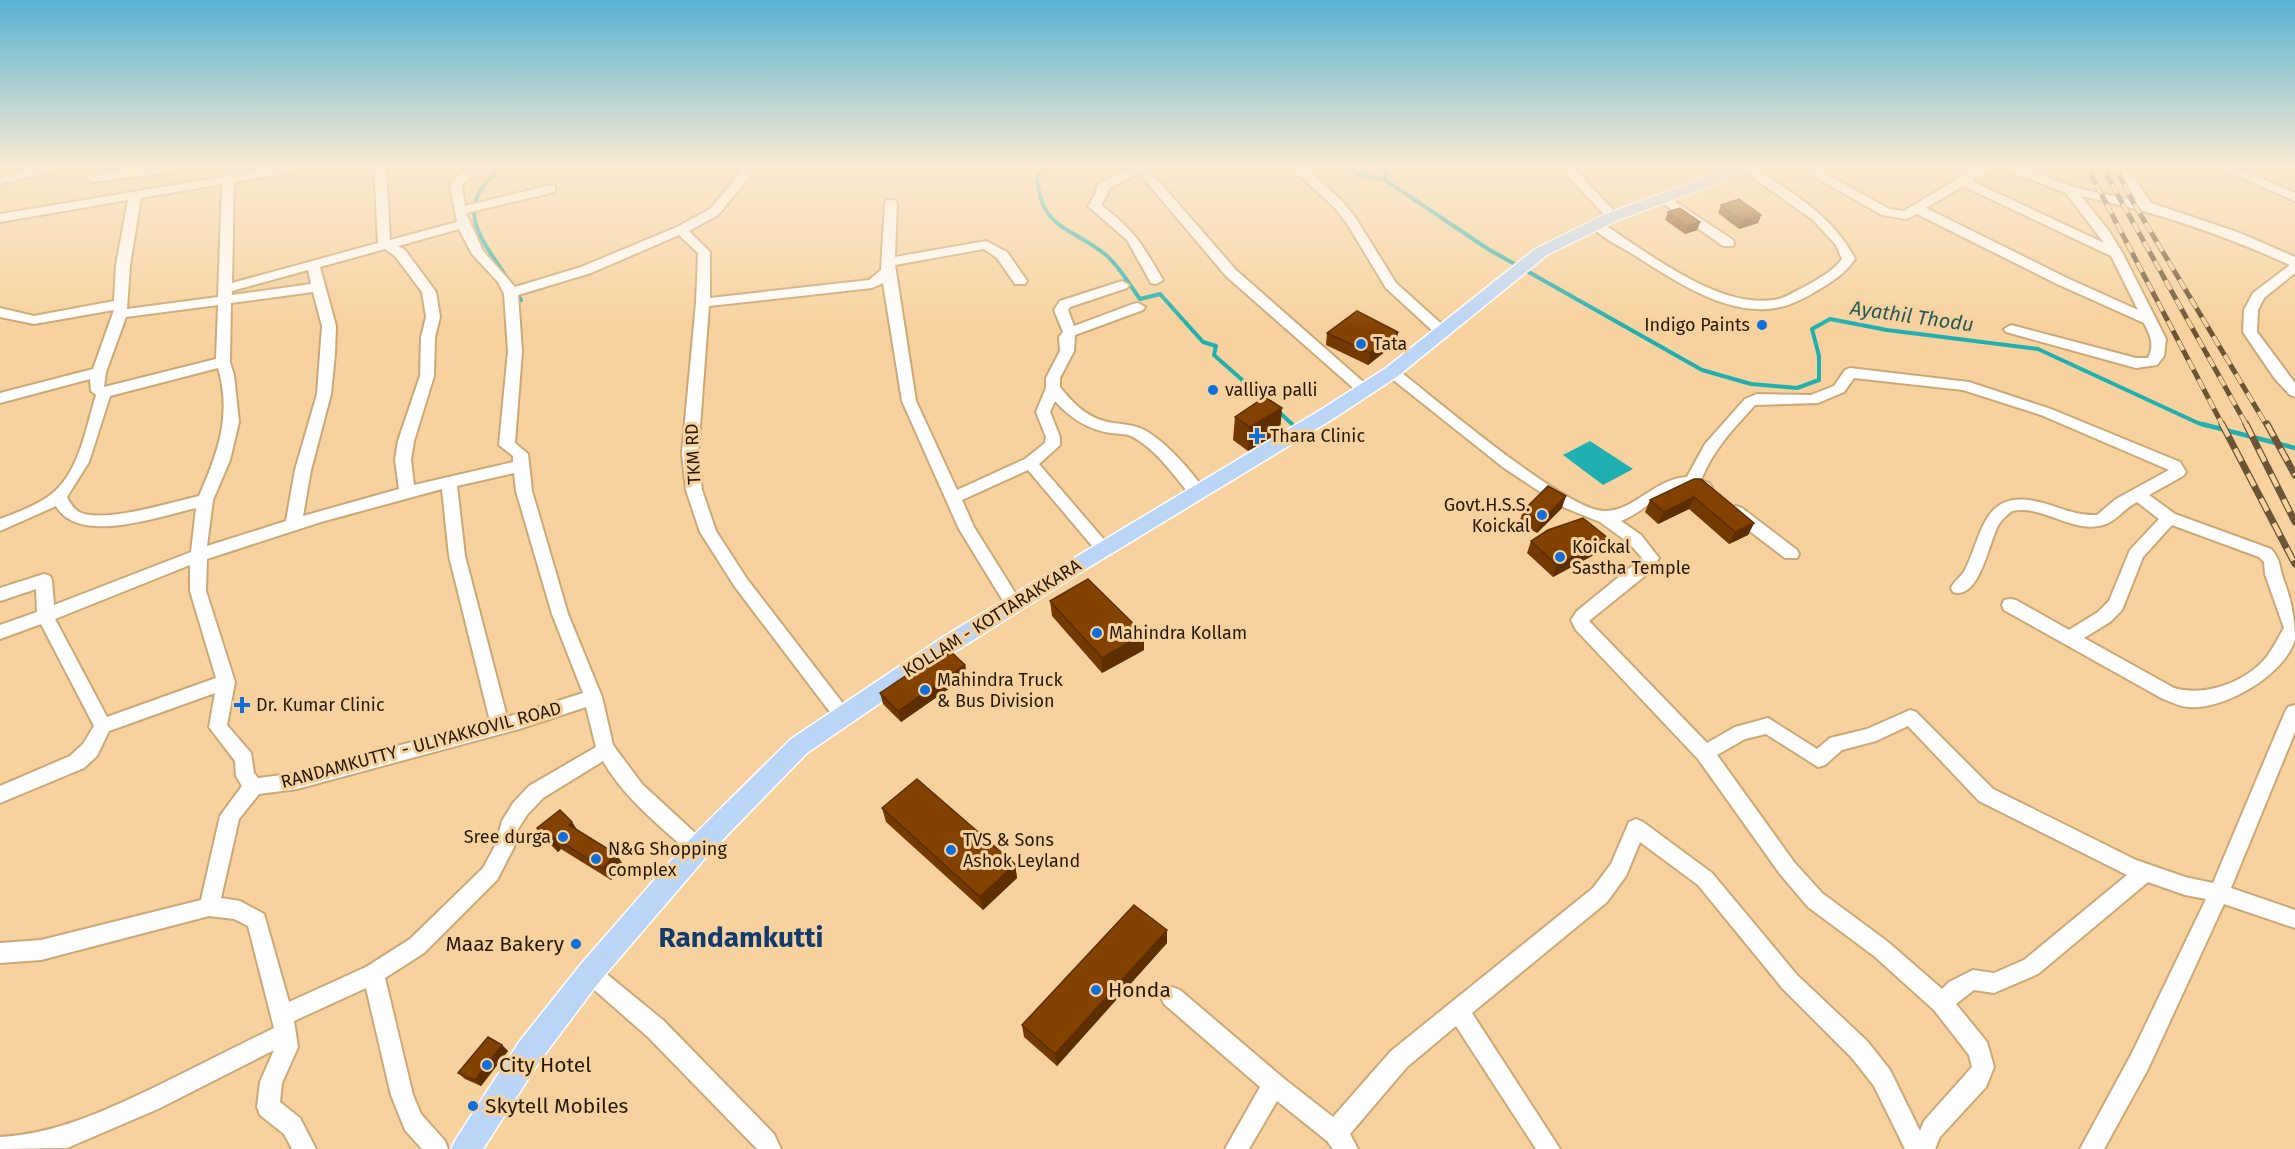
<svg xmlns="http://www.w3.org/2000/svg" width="2295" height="1149" viewBox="0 0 2295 1149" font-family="'Fira Sans',sans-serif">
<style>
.water{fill:#21b0b2}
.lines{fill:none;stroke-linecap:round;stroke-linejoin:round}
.stream-far1{stroke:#21b0b2;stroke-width:4}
.stream{stroke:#21b0b2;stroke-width:4.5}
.minor-casing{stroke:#cba875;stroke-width:4}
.major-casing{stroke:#fff;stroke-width:3}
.minor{fill:#fff;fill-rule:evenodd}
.major{fill:#bbd5f7;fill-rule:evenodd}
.rail-far1-casing{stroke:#6a5536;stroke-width:5}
.rail-casing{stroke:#6a5536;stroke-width:7}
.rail-far1{stroke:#f7d29e;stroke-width:4;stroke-dasharray:11;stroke-linecap:butt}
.rail{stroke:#f7d29e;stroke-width:4.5;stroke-dasharray:14;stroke-linecap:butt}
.wall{fill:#723900}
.shaded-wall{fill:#5c2e00}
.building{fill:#844200;stroke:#5c2e00;stroke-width:1.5}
.poi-dot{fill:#0f6ed7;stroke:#f7d29e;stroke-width:2}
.labels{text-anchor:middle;stroke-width:6;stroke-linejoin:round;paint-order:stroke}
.poi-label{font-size:18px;fill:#271a05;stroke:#f7d29e;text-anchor:start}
.street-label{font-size:18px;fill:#271a05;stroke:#f7d29e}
.water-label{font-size:20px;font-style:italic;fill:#245a5b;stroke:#f7d29e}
.near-poi-label{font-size:21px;fill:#271a05;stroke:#f7d29e;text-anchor:start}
.near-district-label{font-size:28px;font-weight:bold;fill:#113a6e;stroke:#f7d29e}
</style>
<rect width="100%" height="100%" fill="#f7d29e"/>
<path class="water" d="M 1590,441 L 1633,469 L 1603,485 L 1563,455 Z"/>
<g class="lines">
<path class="stream-far1" d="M 505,165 C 450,206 479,235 509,281
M 1051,165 L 1037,176 C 1040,230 1071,226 1106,255 C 1120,267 1129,284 1140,299 L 1160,294 L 1203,342 L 1216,346 L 1214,355 L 1266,401
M 1340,165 L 1362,175 L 1385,180
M 1387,165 L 1385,180 L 1488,249 L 1702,370 L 1751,384 L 1797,388 L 1819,380 L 1819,356 L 1812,329 L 1830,319 L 1887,330 L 2038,349 L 2198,423 L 2208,426
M 519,297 L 521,300
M 1279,412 L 1292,424"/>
<path class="stream" d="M 2202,424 L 2295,448"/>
<defs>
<path id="minor" d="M 53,165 L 79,165 L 0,184 L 0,176 Z
M 171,165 L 177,169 L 175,172 L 92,182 L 86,178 L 92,174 Z
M 227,165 L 239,165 L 236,174 L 289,165 L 319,165 L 313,169 L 234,182 L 232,283 L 378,243 L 374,165 L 386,165 L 390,240 L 457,222 L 450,185 L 468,165 L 481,165 L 462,186 L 465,206 L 551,185 L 555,186 L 555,192 L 466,213 L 483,251 L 515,287 L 581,267 L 677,227 L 710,209 L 747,165 L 760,165 L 718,215 L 689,231 L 710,252 L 710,298 L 869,280 L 881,270 L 885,203 L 887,200 L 895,200 L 897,203 L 895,257 L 986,241 L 1007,252 L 1027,281 L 1025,284 L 1015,284 L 997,258 L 984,249 L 895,265 L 916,401 L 957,490 L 1025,459 L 1045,443 L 1046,437 L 1036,412 L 1046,388 L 1046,378 L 1060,351 L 1059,337 L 1063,332 L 1054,310 L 1060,301 L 1122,281 L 1129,285 L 1127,288 L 1070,307 L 1068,310 L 1074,326 L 1133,304 L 1138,303 L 1145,307 L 1143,310 L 1075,335 L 1074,351 L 1060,378 L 1060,387 C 1074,405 1090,420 1113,423 C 1122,424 1131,425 1140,428 C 1162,437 1194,473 1206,493 L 1204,497 L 1192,497 C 1174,476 1158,451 1133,437 C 1126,433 1118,434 1110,433 C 1087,429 1070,418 1055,401 L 1050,412 L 1060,437 L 1060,445 L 1039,464 L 1112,549 L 1110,553 L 1098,553 L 1028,470 L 962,500 L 974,527 L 1022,604 L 1020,609 L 1014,610 L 1008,609 L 959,529 L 902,401 L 883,283 L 872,288 L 709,306 L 698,453 L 702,490 L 716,531 L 747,579 L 848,710 L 851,715 L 848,720 L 842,722 L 836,720 L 735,587 L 700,532 L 686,490 L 682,453 L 696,303 L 698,253 L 679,235 L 591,273 L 518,295 L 522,351 L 515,443 L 528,454 L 532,491 L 568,614 L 602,697 L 613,745 L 642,784 L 705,842 L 708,848 L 705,854 L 698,857 L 691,854 C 660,826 624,798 603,761 L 543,798 L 527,815 L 518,829 L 514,847 L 497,880 L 424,953 L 385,978 L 413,1095 L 421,1114 L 445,1141 L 448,1149 L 422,1149 L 405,1130 L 391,1095 L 366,988 L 294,1021 L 298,1047 L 282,1083 L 280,1102 L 300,1118 L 316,1149 L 292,1149 L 284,1134 L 260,1115 L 257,1107 L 260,1082 L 274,1050 L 158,1109 L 67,1148 L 0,1149 L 0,1137 C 55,1134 102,1112 151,1089 C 192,1069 233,1048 274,1028 L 248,926 L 234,919 L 209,916 L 41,960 L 0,963 L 0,943 L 41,940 L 201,900 L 220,816 L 242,786 L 236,776 L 235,761 L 209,727 L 215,693 L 109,731 L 97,756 L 84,768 L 0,803 L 0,786 L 70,756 L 83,744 L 94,726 L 41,624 L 0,639 L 0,625 L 37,612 L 36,589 L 0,601 L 0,588 L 44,574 L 50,576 L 52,580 L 54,605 L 191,552 L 196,508 C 160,516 79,546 56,506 L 0,531 L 0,519 C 18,512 39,505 54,492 C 80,469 86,427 96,395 L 91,391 L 90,379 L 0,403 L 0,393 L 93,369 L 114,310 L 34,324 L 0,317 L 0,308 L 34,316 L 114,301 L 116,265 L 128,200 L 0,222 L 0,214 L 223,177 ZM 222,184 L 218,297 L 127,309 L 130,265 L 141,198 ZM 459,229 L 472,254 L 498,282 L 504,294 L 508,351 L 499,445 L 513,456 L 513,462 L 414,485 L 411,460 L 414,441 L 434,376 L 435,337 L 440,317 L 436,292 L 405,250 L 398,246 ZM 385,249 L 395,256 L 422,292 L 426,317 L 421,337 L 420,376 L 398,441 L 395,460 L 399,489 L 303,516 L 311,470 L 331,394 L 335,354 L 336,326 L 320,267 ZM 308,270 L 311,284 L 232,295 L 232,291 ZM 313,292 L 322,326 L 317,394 L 295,470 L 286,521 L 207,546 L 213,500 L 230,460 L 239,422 L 234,375 L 230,362 L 231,303 ZM 218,305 L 216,359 L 104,387 L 106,372 L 126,317 ZM 218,368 C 232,415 218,453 199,496 C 172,502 103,524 79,512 C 73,508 70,503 67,497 L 89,462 L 110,396 ZM 514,473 L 516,491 L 552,614 L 583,693 L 507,717 L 465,556 L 457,486 ZM 442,489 L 449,556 L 490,721 L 297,773 L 258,778 L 254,773 L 251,753 L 227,725 L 235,682 L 206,591 L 207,559 L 321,522 ZM 190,565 L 190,591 L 216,678 L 107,717 L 55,619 ZM 586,707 L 596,747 L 529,786 L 513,803 L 502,821 L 495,846 L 483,868 L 410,939 L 366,967 L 289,1002 L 264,914 L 240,901 L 221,898 L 239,819 L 259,794 L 297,789 L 519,729 Z
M 1136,165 L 1152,165 L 1148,169 L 1236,270 L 1369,387 L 1371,390 L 1369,393 L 1359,393 L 1226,276 L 1139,173 L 1108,189 L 1107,195 L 1101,205 C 1135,231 1142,244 1163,280 L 1156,284 L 1151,283 L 1127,240 L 1088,206 L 1095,195 L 1098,184 Z
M 1288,165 L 1302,165 L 1342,201 L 1355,217 L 1396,283 L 1446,328 L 1448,331 L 1446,334 L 1436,334 L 1386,288 L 1346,222 L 1334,207 Z
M 1558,165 L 1571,165 L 1617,214 L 1619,217 L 1617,220 L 1609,220 Z
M 1735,165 L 1750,165 C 1791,192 1833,215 1855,259 C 1844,275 1830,283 1813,293 C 1801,300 1789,306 1775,308 C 1727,316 1677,282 1639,258 C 1624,248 1602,239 1590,225 L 1592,222 L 1600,222 C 1646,251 1716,308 1773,300 C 1785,299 1795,291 1806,286 C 1820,278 1833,271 1842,259 L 1836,245 L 1813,220 Z
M 1794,165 L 1810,165 L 1889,209 L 1904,211 L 1964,175 L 1946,165 L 1963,165 L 1973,170 C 2003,153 2042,177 2072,186 C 2092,193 2115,196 2136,200 L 2114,165 L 2126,165 L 2151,203 L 2240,233 L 2295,257 L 2295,273 L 2264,298 L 2258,310 L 2257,332 L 2295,383 L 2295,397 L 2290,395 L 2275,379 L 2243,332 L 2244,310 L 2253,293 L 2290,265 C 2219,233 2157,212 2081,196 L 2109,231 L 2123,254 L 2166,339 L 2164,356 L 2157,365 L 2136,368 L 2006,332 L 2004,329 L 2011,325 L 2136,358 L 2148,358 C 2155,345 2150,335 2144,323 L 2057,284 L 1917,214 L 1906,219 L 1882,215 ZM 1996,166 L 2066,193 L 2104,243 L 1972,181 ZM 1963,186 L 2111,256 L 2138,310 L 2067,278 L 1926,208 Z
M 2213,165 L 2230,165 L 2295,193 L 2295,201 Z
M 1665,195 L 1733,240 L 1734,243 L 1733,246 L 1723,246 L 1661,202 L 1659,199 L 1661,196 Z
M 1392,367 L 1397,369 C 1433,397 1565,510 1604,511 C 1634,512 1655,478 1687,477 L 1705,444 L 1745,399 L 1757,394 L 1811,395 L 1834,386 L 1845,370 L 1850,368 L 1969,382 L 2051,409 L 2180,462 L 2186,472 L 2183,476 L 2149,495 L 2175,514 L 2271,549 C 2281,559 2279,568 2284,581 C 2291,599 2295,620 2295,639 C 2286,674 2224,710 2189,707 C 2181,707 2171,702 2163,699 L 2004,610 L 2002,605 L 2004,600 L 2010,599 L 2016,600 L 2069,630 L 2098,612 L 2109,601 L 2130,550 L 2159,519 L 2137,502 C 2125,508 2117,520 2106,524 C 2074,536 2044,504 2012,511 C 2007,515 2002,519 1999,524 C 1989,540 1980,601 1953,592 L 1951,588 C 1954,581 1961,577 1965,570 C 1983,534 1983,488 2039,502 C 2059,507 2076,516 2097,515 L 2116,499 L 2169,470 L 2041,415 L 1963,390 L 1854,378 L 1844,392 L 1818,403 L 1755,405 C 1733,429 1713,450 1701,480 L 1709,483 L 1712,487 L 1709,491 C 1698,494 1688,485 1676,489 C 1656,496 1641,513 1621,521 L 1641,535 L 1659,558 L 1651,571 L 1589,621 L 1707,743 L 1735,727 L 1768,718 L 1817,749 L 1830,738 L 1867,729 L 1910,710 L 1916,712 L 1993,789 L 2136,860 L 2185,877 L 2213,883 L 2285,712 L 2288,707 L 2295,705 L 2295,732 L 2231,888 L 2295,910 L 2295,928 L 2224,904 L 2148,1069 L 2104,1149 L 2080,1149 L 2132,1053 L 2206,899 L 2185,895 L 2148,882 L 2038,974 L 1994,993 L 1974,990 L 1956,1004 L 1987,1042 L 1994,1067 L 1986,1087 L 1940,1137 L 1935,1149 L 1905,1149 L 1874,1086 L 1852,1058 L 1783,989 L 1698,885 L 1640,842 L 1626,876 L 1607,902 L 1472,1013 L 1560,1149 L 1536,1149 L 1456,1026 L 1407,1067 L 1350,1134 L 1358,1149 L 1333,1149 L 1327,1141 L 1277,1101 L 1249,1149 L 1225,1149 L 1260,1087 L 1164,1004 L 1161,997 L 1164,990 L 1172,987 L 1180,990 L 1282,1077 L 1333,1117 L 1391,1051 L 1593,888 L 1611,864 L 1629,822 L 1636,819 L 1643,822 L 1712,873 L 1797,975 L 1868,1042 L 1890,1070 L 1920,1131 L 1924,1121 L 1972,1067 L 1969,1055 L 1934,1010 L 1874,956 L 1808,907 L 1780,874 L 1698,759 L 1576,630 L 1571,620 L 1577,611 L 1642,558 L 1629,543 L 1600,522 L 1563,507 L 1504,468 L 1387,375 L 1385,372 L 1387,369 ZM 2172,525 L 2259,557 L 2264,562 L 2265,574 L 2284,628 C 2278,638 2272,651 2264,660 C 2243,683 2204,697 2174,688 L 2084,638 L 2110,622 L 2122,610 L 2143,557 ZM 1908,726 L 1979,801 L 2127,875 L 2024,960 L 1994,973 L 1973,970 L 1949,982 L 1942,989 L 1888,942 L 1822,893 L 1794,862 L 1717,755 L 1745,739 L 1766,734 L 1818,767 L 1825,765 L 1842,750 L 1876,741 Z
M 1736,506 L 1742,508 L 1797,550 L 1799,554 L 1797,558 L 1785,558 L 1730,516 L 1728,512 L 1730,508 Z
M 590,963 L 597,966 L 664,1021 L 774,1134 L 781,1149 L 757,1149 L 648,1037 L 583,980 L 580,973 L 583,966 Z"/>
<path id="major" d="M 1730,165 L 1749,165 L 1716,184 L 1618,220 L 1547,255 L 1398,376 L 1336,417 L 1086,569 L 959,649 L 807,753 L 707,856 L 599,982 L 539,1062 L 483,1149 L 451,1149 L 456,1139 L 519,1042 L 581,964 L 689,840 L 791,739 L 943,637 L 1322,409 L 1386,368 L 1535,249 L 1606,214 L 1689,184 Z"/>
</defs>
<use href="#minor" class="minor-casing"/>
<use href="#major" class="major-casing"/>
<use href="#minor" class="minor"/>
<use href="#major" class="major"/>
<defs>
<path id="rail-far1" d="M 2086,165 L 2223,426
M 2101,165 L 2247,426
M 2114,165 L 2133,202 L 2267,426"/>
<path id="rail" d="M 2222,424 L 2295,564
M 2246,424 L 2295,522
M 2267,424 L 2295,475"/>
</defs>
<use href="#rail-far1" class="rail-far1-casing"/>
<use href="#rail" class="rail-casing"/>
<use href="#rail-far1" class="rail-far1"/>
<use href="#rail" class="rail"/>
</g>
<path class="wall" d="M 1721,205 L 1761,215 L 1758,223 L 1739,229 L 1718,213 Z
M 1668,212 L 1700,222 L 1697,230 L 1685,234 L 1665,220 Z
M 1398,332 L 1396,343 L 1368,365 L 1326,345 L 1327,333 Z
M 1235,417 L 1280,432 L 1248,451 L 1233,440 Z
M 1694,479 L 1754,523 L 1748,535 L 1729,544 L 1689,509 L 1658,524 L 1645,512 L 1650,500 Z
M 1562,508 L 1537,533 L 1519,523 L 1523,511 Z
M 1608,538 L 1603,550 L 1553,577 L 1527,553 L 1531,541 Z
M 1050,601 L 1144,634 L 1144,650 L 1102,673 L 1052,616 Z
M 965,665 L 967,676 L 901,722 L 883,704 L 880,693 Z
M 882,808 L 1015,864 L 1017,878 L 983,910 L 886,822 Z
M 572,822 L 577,830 L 616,854 L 624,866 L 611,880 L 561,849 L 558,852 L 546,840 L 537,828 Z
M 1167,943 L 1057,1066 L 1024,1037 L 1022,1025 Z
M 502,1045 L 508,1051 L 481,1086 L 465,1079 L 458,1073 Z"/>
<path class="shaded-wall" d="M 1761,215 L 1758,223 L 1739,229 L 1742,221 Z
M 1700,222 L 1697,230 L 1685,234 L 1688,226 Z
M 1398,332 L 1396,343 L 1368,365 L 1370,353 Z
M 1282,408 L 1280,432 L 1248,451 L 1250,427 Z
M 1566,496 L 1562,508 L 1537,533 L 1541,521 Z
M 1694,497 L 1689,509 L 1658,524 L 1664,512 Z
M 1754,523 L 1748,535 L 1729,544 L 1735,532 Z
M 1608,538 L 1603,550 L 1553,577 L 1557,565 Z
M 1144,634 L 1144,650 L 1102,673 L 1102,658 Z
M 965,665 L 967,676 L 901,722 L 898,711 Z
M 572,822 L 580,834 L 569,825 Z
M 553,837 L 561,849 L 558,852 L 550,840 Z
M 616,854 L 624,866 L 611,880 L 603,868 Z
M 1015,864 L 1017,878 L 983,910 L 980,897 Z
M 1167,930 L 1167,943 L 1057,1066 L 1055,1054 Z
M 502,1045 L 508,1051 L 481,1086 L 475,1080 Z"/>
<path class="building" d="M 1739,199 L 1761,215 L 1742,221 L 1721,205 Z
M 1680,208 L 1700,222 L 1688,226 L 1668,212 Z
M 1357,311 L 1398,332 L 1370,353 L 1327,333 Z
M 1265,397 L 1282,408 L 1250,427 L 1235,417 Z
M 1694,479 L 1701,479 L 1754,523 L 1735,532 L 1694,497 L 1664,512 L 1650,500 Z
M 1548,486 L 1566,496 L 1541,521 L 1523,511 Z
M 1583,518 L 1608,538 L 1557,565 L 1531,541 L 1548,530 Z
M 1088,579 L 1144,634 L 1102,658 L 1050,601 Z
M 947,648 L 965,665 L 898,711 L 880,693 Z
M 917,779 L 1015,864 L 980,897 L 882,808 Z
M 560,810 L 572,822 L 569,825 L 616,854 L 603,868 L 553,837 L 550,840 L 537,828 Z
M 1134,905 L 1167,930 L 1055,1054 L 1022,1025 Z
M 488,1037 L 502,1045 L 475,1080 L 458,1073 Z"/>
<linearGradient id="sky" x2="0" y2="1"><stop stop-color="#58b2d2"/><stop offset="0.51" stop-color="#fbebd3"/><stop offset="1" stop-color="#fbebd3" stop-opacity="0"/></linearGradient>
<rect width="2295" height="326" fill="url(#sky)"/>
<g class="poi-dot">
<circle cx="1762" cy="325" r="6"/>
<circle cx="1361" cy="344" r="6"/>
<circle cx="1213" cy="390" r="6"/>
<path d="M1254 427h6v6h6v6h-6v6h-6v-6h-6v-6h6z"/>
<circle cx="1542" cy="515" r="6"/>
<circle cx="1560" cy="557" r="6"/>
<circle cx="1097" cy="633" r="6"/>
<circle cx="925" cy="690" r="6"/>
<path d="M239 696h6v6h6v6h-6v6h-6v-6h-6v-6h6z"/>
<circle cx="563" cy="837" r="6"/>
<circle cx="951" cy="850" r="6"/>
<circle cx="596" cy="859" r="6"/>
<circle cx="576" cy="944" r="6"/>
<circle cx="1096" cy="990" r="6"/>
<circle cx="487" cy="1065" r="6"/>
<circle cx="473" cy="1106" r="6"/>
</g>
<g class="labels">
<g class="poi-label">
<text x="1750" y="331" text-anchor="end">Indigo Paints</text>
<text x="1373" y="350">Tata</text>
<text x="1225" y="396">valliya palli</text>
<text x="1270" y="442">Thara Clinic</text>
<text x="1530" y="511" text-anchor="end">Govt.H.S.S.<tspan x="1530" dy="21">Koickal</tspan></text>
<text x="1572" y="553">Koickal<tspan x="1572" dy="21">Sastha Temple</tspan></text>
<text x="1109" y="639">Mahindra Kollam</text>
<text x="937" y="686">Mahindra Truck<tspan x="937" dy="21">&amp; Bus Division</tspan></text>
<text x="256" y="711">Dr. Kumar Clinic</text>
<text x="551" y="843" text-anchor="end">Sree durga</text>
<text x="963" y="846">TVS &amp; Sons<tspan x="963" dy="21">Ashok Leyland</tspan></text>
<text x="608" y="855">N&amp;G Shopping<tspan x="608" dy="21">complex</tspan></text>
</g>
<g class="street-label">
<text transform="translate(693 454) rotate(-93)" y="6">TKM RD</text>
<text transform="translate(992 618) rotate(-32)" y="6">KOLLAM - KOTTARAKKARA</text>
<text transform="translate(421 745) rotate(-15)" y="6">RANDAMKUTTY - ULIYAKKOVIL ROAD</text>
</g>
<g class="water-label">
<text transform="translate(1912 316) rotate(8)" y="7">Ayathil Thodu</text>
</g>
<g class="near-poi-label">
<text x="564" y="951" text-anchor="end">Maaz Bakery</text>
<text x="1108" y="997">Honda</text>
<text x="499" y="1072">City Hotel</text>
<text x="485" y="1113">Skytell Mobiles</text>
</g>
<g class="near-district-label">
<text x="741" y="947">Randamkutti</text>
</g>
</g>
</svg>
